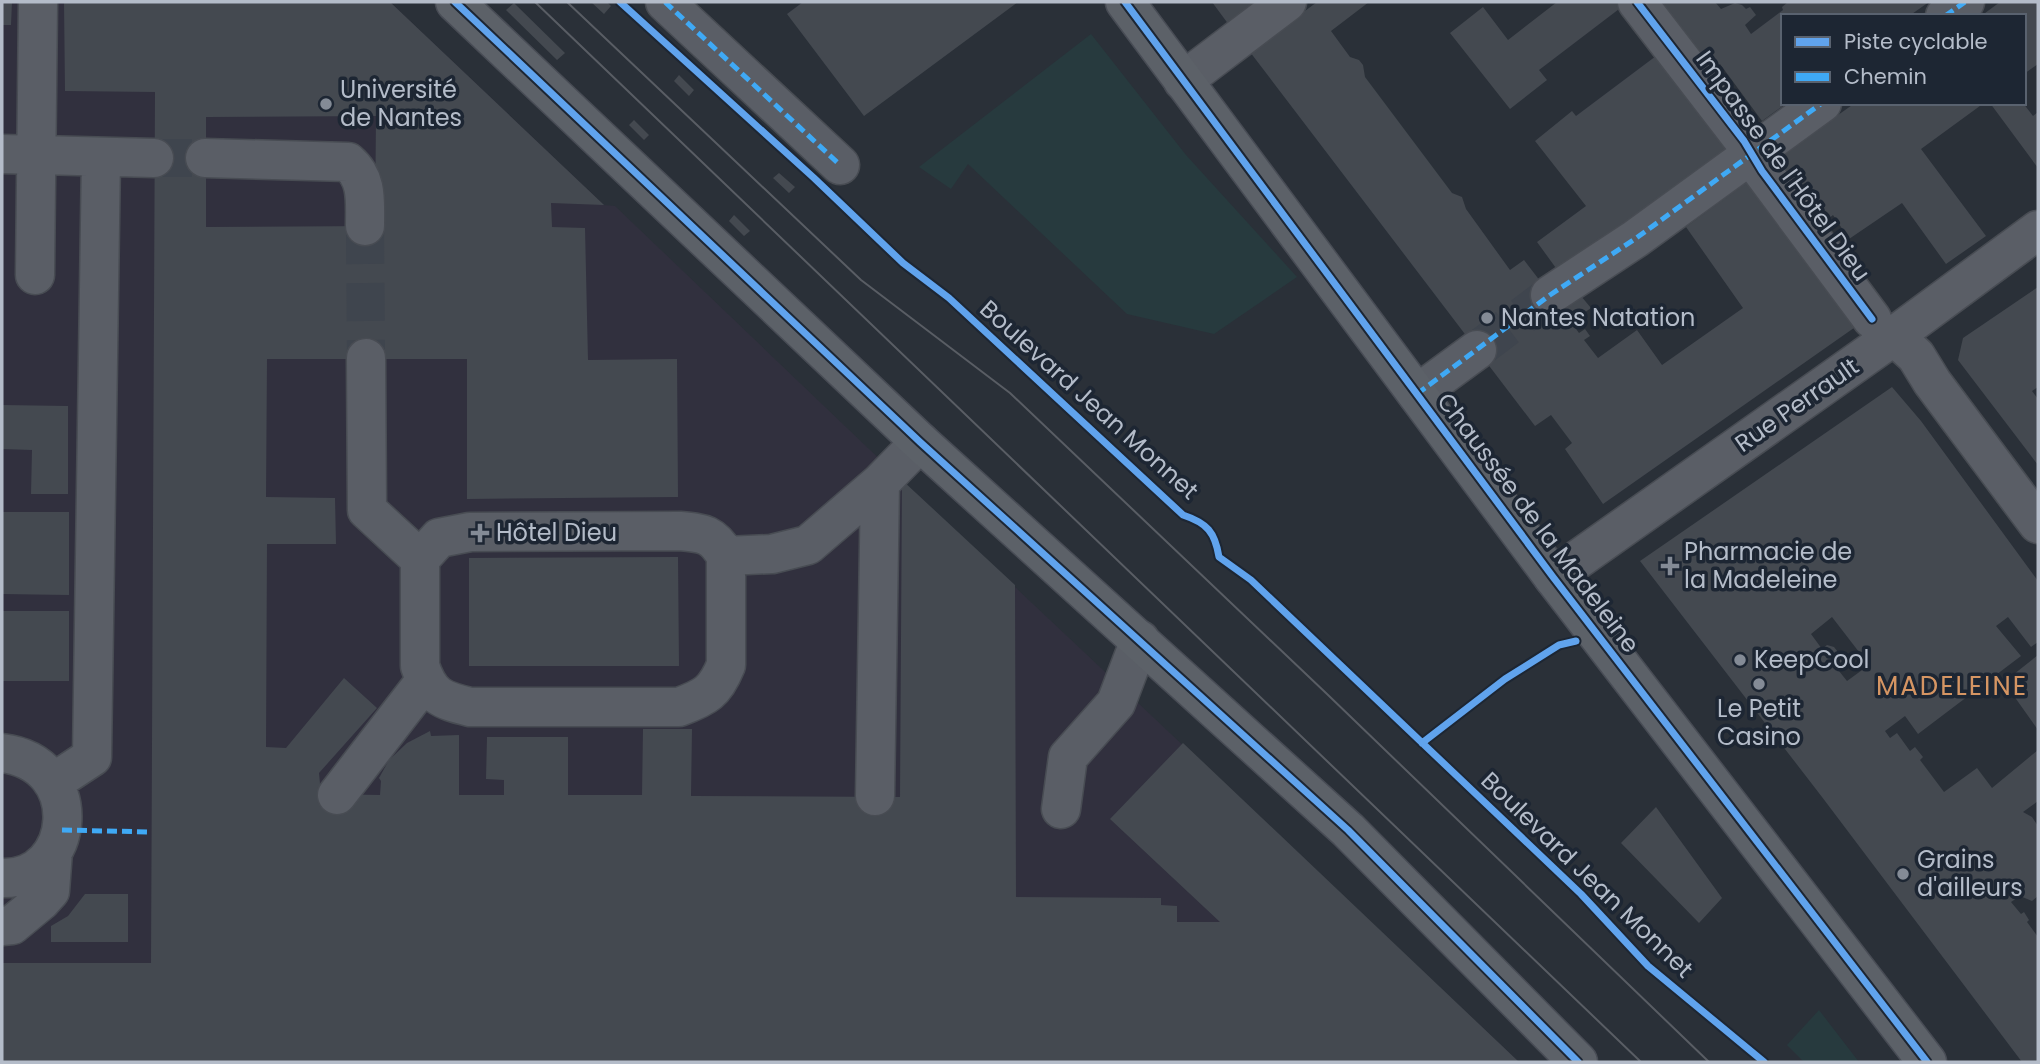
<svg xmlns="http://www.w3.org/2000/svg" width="2040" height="1064" viewBox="0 0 2040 1064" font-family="Poppins,sans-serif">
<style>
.medical{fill:#31303e}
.green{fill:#273a3e}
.building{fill:#444950;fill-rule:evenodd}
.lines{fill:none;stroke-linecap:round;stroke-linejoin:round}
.minor-tunnel{stroke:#3f454e;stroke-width:38;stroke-dasharray:38 19;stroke-linecap:butt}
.minor-casing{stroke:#484c53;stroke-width:41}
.major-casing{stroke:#484c55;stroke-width:41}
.minor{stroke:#5a5e66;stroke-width:38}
.major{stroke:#5c6168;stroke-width:38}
.tram{stroke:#595d64;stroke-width:2}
.quiet{stroke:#3fa9f5;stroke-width:5;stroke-dasharray:10 5;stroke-linecap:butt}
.cycleway-casing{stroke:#1d2633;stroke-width:11}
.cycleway{stroke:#60a3ed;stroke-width:7}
.poi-dot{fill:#848b96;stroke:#1d2633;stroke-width:2.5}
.labels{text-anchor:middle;stroke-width:7;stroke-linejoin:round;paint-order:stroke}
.poi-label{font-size:24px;fill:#b4bcc9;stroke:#1d2633;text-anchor:start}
.street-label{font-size:24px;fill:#b4bcc9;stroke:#1d2633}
.neighbourhood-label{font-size:26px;letter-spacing:2px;fill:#d59563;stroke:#1d2633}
</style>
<rect width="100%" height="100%" fill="#2a3038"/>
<path class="medical" d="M 2,2 L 390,2 L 604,205 L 615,206 L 892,471 L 1519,1062 L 2,1062 Z"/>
<path class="green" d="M 1091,34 L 1186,155 L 1297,277 L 1214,334 L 1127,314 L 968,164 L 951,189 L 919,167 Z
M 1819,1010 L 1859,1062 L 1804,1062 L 1787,1045 Z"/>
<path class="building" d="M 2,2 L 12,2 L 11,25 L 2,25 Z
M 64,2 L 390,2 L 604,205 L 551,203 L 552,227 L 585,228 L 588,360 L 677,359 L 678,497 L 467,499 L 467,359 L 267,359 L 266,497 L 335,498 L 336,544 L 267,544 L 266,747 L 286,748 L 344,678 L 377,708 L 319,773 L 321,794 L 380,795 L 381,781 L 379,778 L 389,760 L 407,743 L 430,731 L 431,736 L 459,735 L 459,795 L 504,795 L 504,780 L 486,779 L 487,737 L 568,737 L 568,795 L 642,795 L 643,729 L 692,729 L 691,796 L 900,797 L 902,480 L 1015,585 L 1016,897 L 1161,898 L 1161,905 L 1177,906 L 1177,922 L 1220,922 L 1110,819 L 1183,743 L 1519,1062 L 2,1062 L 2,963 L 151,963 L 155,92 L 65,91 ZM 376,116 L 375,226 L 206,227 L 206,117 Z
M 591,2 L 607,2 L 611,6 L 604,14 Z
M 803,2 L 1018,2 L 864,116 L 787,14 Z
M 1212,2 L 1258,2 L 1229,25 Z
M 1317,2 L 1369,2 L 1331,31 L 1350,57 L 1359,60 L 1363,65 L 1365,77 L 1452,193 L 1462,197 L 1466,209 L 1510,270 L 1524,260 L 1557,303 L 1576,290 L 1591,308 L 1571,322 L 1579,333 L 1585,329 L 1590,336 L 1584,340 L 1598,358 L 1637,330 L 1662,365 L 1743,308 L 1686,227 L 1754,177 L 1861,323 L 1603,504 L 1565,449 L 1572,443 L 1551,415 L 1535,426 L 1250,52 Z
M 1557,2 L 1620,2 L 1623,6 L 1539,70 L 1547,80 L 1510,109 L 1450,33 L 1483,7 L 1508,40 Z
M 1655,2 L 1715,2 L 1721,9 L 1735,3 L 1742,5 L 1746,9 L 1750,7 L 1756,15 L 1745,25 L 1751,34 L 1783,10 L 1782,7 L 1788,2 L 1929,2 L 1909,16 L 1783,16 L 1783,103 L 1787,103 L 1762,121 L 1720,64 L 1709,72 Z
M 2000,2 L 2038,2 L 2038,64 L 2024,74 L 2024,16 L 1981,16 Z
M 514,3 L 565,53 L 557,60 L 506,10 Z
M 1660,53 L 1733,150 L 1561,275 L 1537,242 L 1586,206 L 1535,141 L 1572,111 L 1576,116 Z
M 679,75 L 694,90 L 689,96 L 674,81 Z
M 1855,103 L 1984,103 L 1921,149 L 1986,236 L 1946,264 L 1902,203 L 1849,239 L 1833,215 L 1817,228 L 1769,164 Z
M 1990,103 L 2023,103 L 2033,116 L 2038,112 L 2038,168 Z
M 634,120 L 649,135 L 644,140 L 629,125 Z
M 779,173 L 795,187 L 789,193 L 773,178 Z
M 734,215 L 750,231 L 744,236 L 729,221 Z
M 2038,287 L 2038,387 L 2032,391 L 2038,399 L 2038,465 L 1958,360 L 1963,338 Z
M 1892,387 L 1921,421 L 2038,581 L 2038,642 L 2031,647 L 2008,617 L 1996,626 L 2021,656 L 1918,734 L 1905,716 L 1885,731 L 1890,738 L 1897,733 L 1910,751 L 1915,747 L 1923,757 L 1920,760 L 1944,792 L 1977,768 L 1992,788 L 2038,750 L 2038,801 L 2023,812 L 2032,817 L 2038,826 L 2038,896 L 2032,901 L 2020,896 L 2011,902 L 2021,914 L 2024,912 L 2029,920 L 2027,922 L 2038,937 L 2038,1062 L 2022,1062 L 1822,797 L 1640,561 ZM 1832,617 L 1869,665 L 1847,681 L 1839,671 L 1848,665 L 1834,647 L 1827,645 L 1822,649 L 1811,634 Z
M 2,405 L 68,406 L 68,494 L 31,494 L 32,450 L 2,449 Z
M 2,512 L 69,512 L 69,595 L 2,594 Z
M 678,557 L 679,666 L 469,666 L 469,558 Z
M 2,611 L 69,611 L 69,681 L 2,681 Z
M 2038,655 L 2038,730 L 2004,682 Z
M 1656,807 L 1722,898 L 1699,923 L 1621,843 Z
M 85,894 L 128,894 L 128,942 L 51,942 L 51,926 L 68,916 Z"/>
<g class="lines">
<path class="minor-tunnel" d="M 154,158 L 205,158
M 365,226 L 366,358
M 1477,350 L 1550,295"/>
<defs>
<path id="minor" d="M 665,2 L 840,165
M 1637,2 L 1744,141 L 1762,171 L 1872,319
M 1945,16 L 1965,2
M 1183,81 L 1287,2
M 2,154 L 154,158
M 205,158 L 348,162 C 368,179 365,201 365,226
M 35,275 L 38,2
M 1550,295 L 1635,239 L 1822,103
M 1894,336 L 1916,356 L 1932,382 L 2038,524
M 366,358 L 367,510 L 420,559
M 1417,394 L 1477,350
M 470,532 L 680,531 C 704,533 713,534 726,556 L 726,665 C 715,692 706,697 679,707 L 470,707 C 441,700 430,696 420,666 L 420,559 L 439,538 Z
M 726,556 L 772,554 L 808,545 L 880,483
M 1553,577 L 1894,336 L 2038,230
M 2,753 C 88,763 77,880 2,878
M 54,782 L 92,757 L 101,157
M 337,795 L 425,681
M 875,796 L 880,483 L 920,442
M 1061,809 L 1068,757 L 1116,703 L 1140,640
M 2,926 L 12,925 L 41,901 L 50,891 L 53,851"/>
<path id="major" d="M 455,2 L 920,442 L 1348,830 L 1578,1062
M 1125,2 L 1553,577 L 1927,1062"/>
</defs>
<use href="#minor" class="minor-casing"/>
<use href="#major" class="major-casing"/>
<use href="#minor" class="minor"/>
<use href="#major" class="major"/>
<path class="tram" d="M 535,2 L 1641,1062
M 567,2 L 861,280 L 1010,393 L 1327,694 L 1709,1062"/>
<path class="quiet" d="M 665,2 L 840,165
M 1945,16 L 1965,2
M 1417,394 L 1550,295 L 1635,239 L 1822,103
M 62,830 L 151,832"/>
<defs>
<path id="cycleway" d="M 455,2 L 920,442 L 1348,830 L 1578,1062
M 620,2 L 814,178 L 903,263 L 949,298 L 1183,515 C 1207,523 1215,532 1219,557 L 1251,580 L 1581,894 L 1648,966 L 1764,1062
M 1125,2 L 1553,577 L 1927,1062
M 1637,2 L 1744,141 L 1762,171 L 1872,319
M 1422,743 L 1505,679 L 1559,645 L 1576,641"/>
</defs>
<use href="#cycleway" class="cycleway-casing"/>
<use href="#cycleway" class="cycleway"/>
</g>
<g class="poi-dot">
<circle cx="326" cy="104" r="7"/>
<circle cx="1487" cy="318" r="7"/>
<path d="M476.5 522.5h7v7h7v7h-7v7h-7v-7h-7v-7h7z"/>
<path d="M1666.5 555.5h7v7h7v7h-7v7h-7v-7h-7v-7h7z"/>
<circle cx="1740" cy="660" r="7"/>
<circle cx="1759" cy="684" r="7"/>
<circle cx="1903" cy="874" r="7"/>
</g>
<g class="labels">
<g class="poi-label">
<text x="340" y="98">Université<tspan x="340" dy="28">de Nantes</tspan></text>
<text x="1501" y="326">Nantes Natation</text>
<text x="496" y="541">Hôtel Dieu</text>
<text x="1684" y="560">Pharmacie de<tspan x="1684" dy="28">la Madeleine</tspan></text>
<text x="1754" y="668">KeepCool</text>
<text x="1759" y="717" text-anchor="middle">Le Petit<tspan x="1759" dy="28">Casino</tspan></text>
<text x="1917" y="868">Grains<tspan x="1917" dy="28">d'ailleurs</tspan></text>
</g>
<g class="street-label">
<text transform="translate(1783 166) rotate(54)" y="8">Impasse de l'Hôtel Dieu</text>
<text transform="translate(1089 400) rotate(42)" y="8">Boulevard Jean Monnet</text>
<text transform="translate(1797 405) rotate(-35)" y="8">Rue Perrault</text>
<text transform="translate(1538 523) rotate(53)" y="8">Chaussée de la Madeleine</text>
<text transform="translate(1587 875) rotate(44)" y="8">Boulevard Jean Monnet</text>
</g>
<g class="neighbourhood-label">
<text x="1952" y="695">MADELEINE</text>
</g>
</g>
<rect width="2040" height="1064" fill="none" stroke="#b4bcc9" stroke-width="7"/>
<rect x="1781" y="14" width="245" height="91" fill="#1d2633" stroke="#59626f" stroke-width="2"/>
<rect x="1795" y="37" width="35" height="10" fill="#60a3ed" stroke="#59626f" stroke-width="2"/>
<text x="1844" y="49" font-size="21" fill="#b4bcc9">Piste cyclable</text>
<rect x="1795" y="72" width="35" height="10" fill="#3fa9f5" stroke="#59626f" stroke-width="2"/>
<text x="1844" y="84" font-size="21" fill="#b4bcc9">Chemin</text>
</svg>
